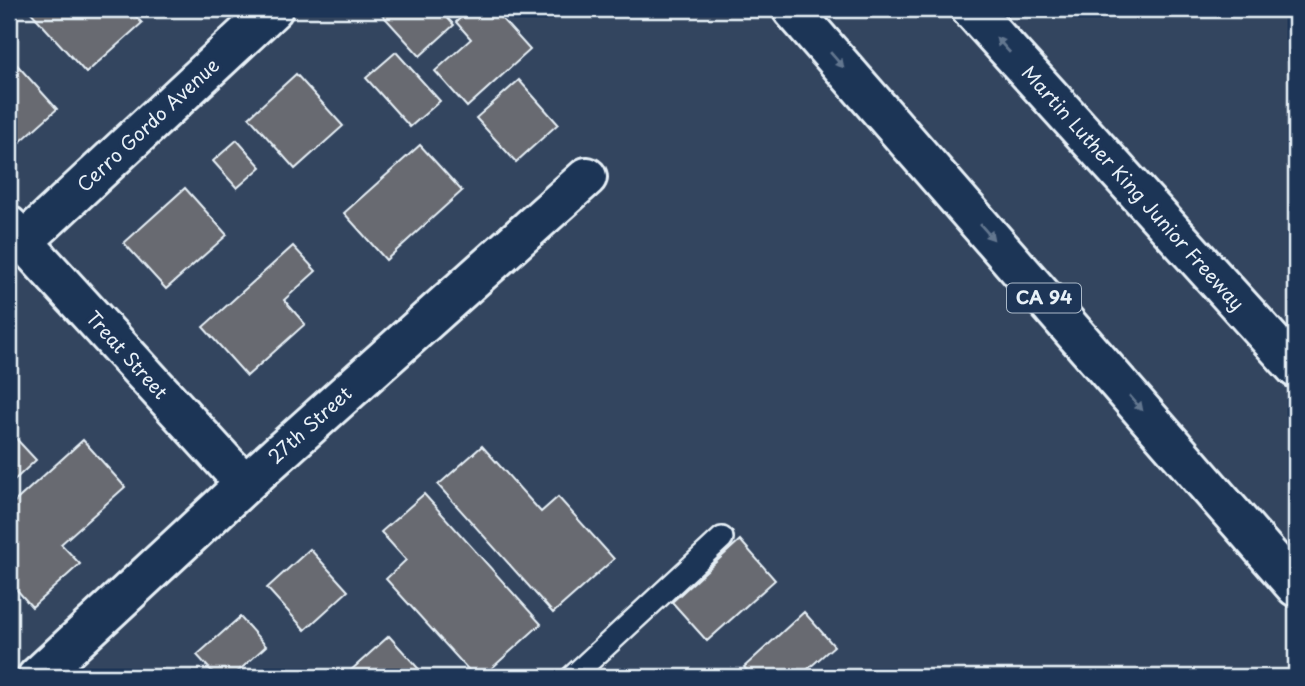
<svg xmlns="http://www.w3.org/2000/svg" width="1305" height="686" viewBox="0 0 1305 686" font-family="'Playpen Sans',sans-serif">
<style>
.building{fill:#676a71;stroke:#e8f1f8;stroke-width:2}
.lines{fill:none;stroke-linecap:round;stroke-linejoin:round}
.lane-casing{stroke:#e8f1f8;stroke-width:26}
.street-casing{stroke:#e8f1f8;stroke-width:44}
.highway-casing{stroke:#e8f1f8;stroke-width:44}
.lane{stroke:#1d3557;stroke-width:21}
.street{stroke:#1d3557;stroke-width:38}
.highway{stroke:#1d3557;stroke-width:38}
.oneway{fill:#64778f}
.labels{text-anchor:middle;stroke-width:7;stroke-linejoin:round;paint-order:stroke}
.shield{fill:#1d3557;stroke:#abb9c8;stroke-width:2}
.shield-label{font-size:18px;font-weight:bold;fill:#e8f1f8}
.street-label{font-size:19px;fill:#e8f1f8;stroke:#1d3557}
</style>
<rect width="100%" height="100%" fill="#33455f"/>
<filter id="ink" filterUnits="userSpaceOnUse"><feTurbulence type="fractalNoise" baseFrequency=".0143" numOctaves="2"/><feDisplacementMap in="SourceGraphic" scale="14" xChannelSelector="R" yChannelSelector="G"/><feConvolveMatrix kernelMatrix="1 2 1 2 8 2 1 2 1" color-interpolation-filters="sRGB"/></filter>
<g filter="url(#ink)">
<path class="building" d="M 28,9 L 129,9 L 142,23 L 86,73 Z
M 377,9 L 439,9 L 454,25 L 420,56 Z
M 470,9 L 493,9 L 530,50 L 467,107 L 435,71 L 471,39 L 456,22 Z
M 396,52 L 440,101 L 410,127 L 366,78 Z
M 9,56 L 57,109 L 10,151 L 9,149 Z
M 296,74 L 343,126 L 295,169 L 249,117 Z
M 519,80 L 558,124 L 516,162 L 476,118 Z
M 237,140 L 261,167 L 237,188 L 213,161 Z
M 420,145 L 462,191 L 386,260 L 344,213 Z
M 185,188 L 227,235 L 166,289 L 124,243 Z
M 293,246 L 316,271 L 284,300 L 305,324 L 247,376 L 203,327 Z
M 9,431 L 36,460 L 9,485 Z
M 83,440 L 125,487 L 61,544 L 80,564 L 32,607 L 9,581 L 9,507 Z
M 482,446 L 541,512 L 558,497 L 614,559 L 553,613 L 438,485 Z
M 424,494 L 541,624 L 482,677 L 475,677 L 386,579 L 406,560 L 381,532 Z
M 740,540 L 775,580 L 707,641 L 672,602 Z
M 310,549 L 348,591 L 305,630 L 267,588 Z
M 804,612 L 834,646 L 799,677 L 753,677 L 744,667 Z
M 240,617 L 266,646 L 232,677 L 217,677 L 197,655 Z
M 389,636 L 426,677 L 354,677 L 349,672 Z"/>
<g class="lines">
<defs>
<path id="lane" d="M 572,677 L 722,538"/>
<path id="street" d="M 9,226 L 245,484
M 23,242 L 273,9
M 37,677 L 245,484 L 587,177"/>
<path id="highway" d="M 792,9 L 1296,587
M 971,9 L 1296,368"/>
</defs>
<use href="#lane" class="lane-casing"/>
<use href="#street" class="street-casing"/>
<use href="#highway" class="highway-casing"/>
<use href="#lane" class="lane"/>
<use href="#street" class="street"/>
<use href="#highway" class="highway"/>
</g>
<defs><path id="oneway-solid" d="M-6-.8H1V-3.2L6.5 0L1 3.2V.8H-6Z" transform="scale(1.75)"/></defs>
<g class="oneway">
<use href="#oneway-solid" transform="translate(1003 45) rotate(-132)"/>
<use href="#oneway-solid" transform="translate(837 60) rotate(49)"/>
<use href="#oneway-solid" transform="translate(987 232) rotate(49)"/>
<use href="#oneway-solid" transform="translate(1136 403) rotate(49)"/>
</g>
</g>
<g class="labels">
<rect class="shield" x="1007" y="283.5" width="74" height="29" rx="5"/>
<g class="shield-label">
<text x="1044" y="304">CA 94</text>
</g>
<g class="street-label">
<text transform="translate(148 125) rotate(-43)" y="7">Cerro Gordo Avenue</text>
<text transform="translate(1133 188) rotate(48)" y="7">Martin Luther King Junior Freeway</text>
<text transform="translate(127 355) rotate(48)" y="7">Treat Street</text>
<text transform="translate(310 425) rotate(-42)" y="7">27th Street</text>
</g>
</g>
<rect width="1305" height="686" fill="none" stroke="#1d3557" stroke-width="35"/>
<rect x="18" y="18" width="1270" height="651" fill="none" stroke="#e8f1f8" stroke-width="2.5" filter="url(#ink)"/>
</svg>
